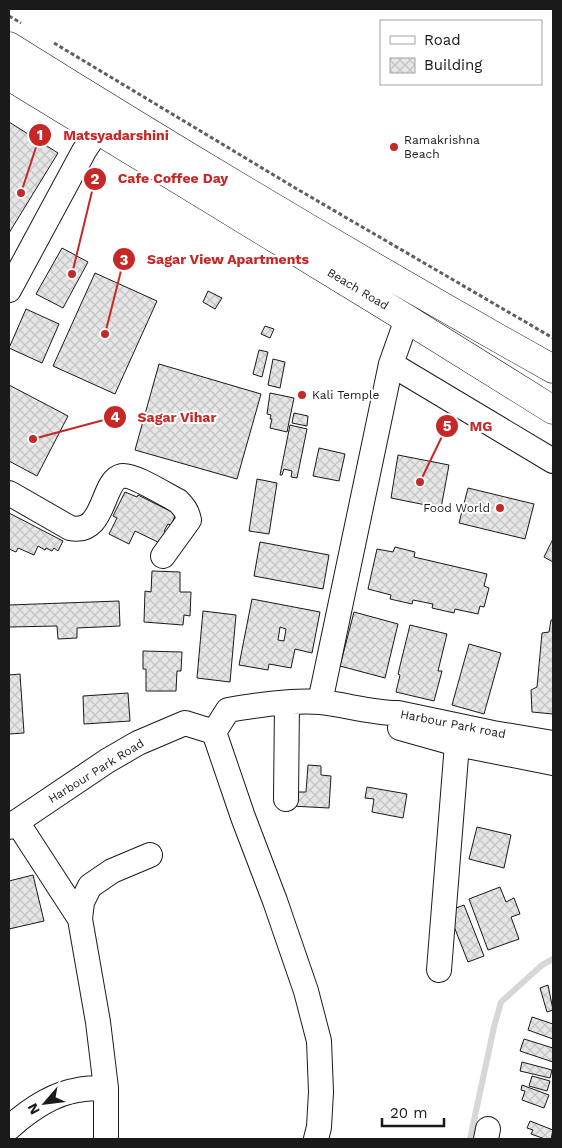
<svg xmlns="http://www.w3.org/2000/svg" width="562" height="1148" viewBox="0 0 562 1148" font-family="'Work Sans',sans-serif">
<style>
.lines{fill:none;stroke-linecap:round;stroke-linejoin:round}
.stream{stroke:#d7d7d7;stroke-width:6}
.building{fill:url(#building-cross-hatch);stroke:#1a1a1a;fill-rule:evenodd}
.minor-casing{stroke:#1a1a1a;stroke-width:26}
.major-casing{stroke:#1a1a1a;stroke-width:29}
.path{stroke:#5f5f5f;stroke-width:3;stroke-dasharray:4 2.5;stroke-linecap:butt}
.minor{stroke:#fff;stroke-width:24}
.major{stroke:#fff;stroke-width:28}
.poi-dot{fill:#c62828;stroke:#fff;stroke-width:2}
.labels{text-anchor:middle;stroke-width:4;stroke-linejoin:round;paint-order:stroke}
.poi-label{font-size:12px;fill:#1a1a1a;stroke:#fff;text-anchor:start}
.street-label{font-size:12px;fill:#1a1a1a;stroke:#fff}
.leader{fill:none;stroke:#c62828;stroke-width:2}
.callout-dot{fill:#c62828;stroke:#fff;stroke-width:2}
.mark-label{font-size:15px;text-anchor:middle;font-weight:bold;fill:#fff}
.callout-label{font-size:14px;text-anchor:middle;font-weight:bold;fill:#c62828;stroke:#fff;stroke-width:4;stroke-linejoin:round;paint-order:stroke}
</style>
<defs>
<pattern id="building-cross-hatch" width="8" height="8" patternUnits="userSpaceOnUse" patternTransform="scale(1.25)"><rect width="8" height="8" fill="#e6e6e6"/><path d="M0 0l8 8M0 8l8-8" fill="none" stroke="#c5c5c5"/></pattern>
</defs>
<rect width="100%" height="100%" fill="#fff"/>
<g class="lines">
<path class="stream" d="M 470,1139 L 494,1027 L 501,1002 L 542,965 L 553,959"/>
</g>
<path class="building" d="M 9,122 L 58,153 L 9,233 Z
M 62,248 L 88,262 L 63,308 L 36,294 Z
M 95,273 L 157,301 L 115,394 L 53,366 Z
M 208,291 L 222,298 L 215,309 L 203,302 Z
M 26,309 L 59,324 L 42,363 L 9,348 Z
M 265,326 L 274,329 L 270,338 L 261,334 Z
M 259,350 L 268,352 L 262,377 L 253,374 Z
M 273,359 L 285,362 L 280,388 L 268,385 Z
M 159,364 L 261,394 L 237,479 L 135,450 Z
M 9,385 L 68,416 L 37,476 L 9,461 Z
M 270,393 L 294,398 L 287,432 L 270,428 L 272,419 L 270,419 L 271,415 L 267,414 Z
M 294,413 L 308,416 L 307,426 L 292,423 Z
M 290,425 L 307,429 L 297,478 L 291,477 L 292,471 L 284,469 L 282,475 L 280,475 Z
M 319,448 L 345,454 L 339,481 L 313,476 Z
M 398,455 L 449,465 L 441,508 L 391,498 Z
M 257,479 L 277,483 L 269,534 L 249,531 Z
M 468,488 L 534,504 L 525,539 L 459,523 Z
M 125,492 L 137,497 L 138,495 L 176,514 L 171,525 L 168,524 L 164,531 L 167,533 L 162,544 L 135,531 L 129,544 L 109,534 L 117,518 L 113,516 Z
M 9,513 L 63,541 L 58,551 L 54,548 L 52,551 L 46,548 L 45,550 L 38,546 L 34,555 L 18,548 L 16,552 L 9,549 Z
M 553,539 L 553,562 L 544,557 Z
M 260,542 L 329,555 L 323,589 L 254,576 Z
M 395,547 L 415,552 L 414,557 L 487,574 L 484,586 L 489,588 L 484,607 L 480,606 L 478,614 L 455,609 L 454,613 L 432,608 L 433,604 L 413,600 L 412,604 L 390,599 L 391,595 L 368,589 L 377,549 L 393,552 Z
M 152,571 L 180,572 L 180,592 L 191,592 L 190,616 L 184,615 L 183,625 L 144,622 L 145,591 L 151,592 Z
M 252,599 L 320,612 L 312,653 L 295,649 L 291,668 L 269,664 L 268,670 L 239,665 ZM 280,627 L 286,629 L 284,641 L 278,640 Z
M 119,601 L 120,626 L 77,628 L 77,638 L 58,639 L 57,626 L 9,627 L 9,605 Z
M 203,611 L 236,615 L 230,682 L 197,678 Z
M 354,612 L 398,624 L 385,678 L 340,666 Z
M 551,620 L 553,620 L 553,714 L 532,712 L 531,690 L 537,687 L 542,633 L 549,632 Z
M 410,625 L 447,634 L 438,671 L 442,671 L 434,701 L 396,692 L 400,675 L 398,674 Z
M 469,644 L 501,653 L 484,714 L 452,705 Z
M 143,651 L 182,652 L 181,671 L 177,671 L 176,691 L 146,691 L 146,669 L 143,669 Z
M 20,674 L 24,733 L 9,734 L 9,675 Z
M 128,693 L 130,721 L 84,724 L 83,696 Z
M 308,765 L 321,766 L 321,775 L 331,776 L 329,808 L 291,806 L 291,792 L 306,792 Z
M 367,787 L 407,794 L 403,818 L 372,812 L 374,799 L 365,798 Z
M 477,827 L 511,835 L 504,868 L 469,859 Z
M 33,875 L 44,921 L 9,929 L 9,881 Z
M 500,887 L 506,902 L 514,898 L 520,914 L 511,917 L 519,939 L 488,950 L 469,899 Z
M 464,905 L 484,956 L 468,962 L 448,911 Z
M 548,985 L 553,1010 L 547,1012 L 540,988 Z
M 532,1017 L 553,1024 L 553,1039 L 528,1030 Z
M 524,1039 L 553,1048 L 553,1062 L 520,1051 Z
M 522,1062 L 552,1070 L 550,1078 L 520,1071 Z
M 532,1076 L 550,1081 L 547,1091 L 529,1086 Z
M 522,1085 L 549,1095 L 544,1108 L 522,1100 L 525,1091 L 521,1090 Z
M 530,1121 L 553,1130 L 551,1139 L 545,1139 L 531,1134 L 533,1130 L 527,1128 Z"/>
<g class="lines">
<defs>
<path id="minor" d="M 9,290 L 84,151 L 97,131
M 391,364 L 553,461
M 9,493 L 70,528 C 106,536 101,480 122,476 C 133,474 166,495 178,501 C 184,507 187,511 189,520 L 163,556
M 320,702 L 391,364 L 407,319
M 400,728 L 457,744 L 553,763
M 214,732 L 243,817 L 275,901 L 306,991 L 319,1041 L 321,1092 L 319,1127 L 316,1139
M 286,799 L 287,703
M 17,822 L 80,919
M 9,827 L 107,761 L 138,743 L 185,723 L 214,732 L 228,710 C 258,705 290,700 321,702 C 347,705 371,713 398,713 L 493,733 L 553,743
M 439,970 L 457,744
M 9,1128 C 28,1111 51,1094 78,1090 C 87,1088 96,1088 106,1088
M 106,1139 L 106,1088 L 98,1022 L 80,919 L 82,902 L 90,886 L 112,871 L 150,855
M 486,1139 L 488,1129"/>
<path id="major" d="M 9,46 C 188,158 369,266 553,369
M 9,76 L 407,319 L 553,410"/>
</defs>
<use href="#minor" class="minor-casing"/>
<use href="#major" class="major-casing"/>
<path class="path" d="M 9,16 L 21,23
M 54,43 L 297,189 L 553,338"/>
<use href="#minor" class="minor"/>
<use href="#major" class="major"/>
</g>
<g class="poi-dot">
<circle cx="394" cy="147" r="5"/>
<circle cx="302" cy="395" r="5"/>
<circle cx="500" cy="508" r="5"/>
</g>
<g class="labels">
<g class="poi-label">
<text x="404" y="144">Ramakrishna<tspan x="404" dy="14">Beach</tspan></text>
<text x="312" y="399">Kali Temple</text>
<text x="490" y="512" text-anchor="end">Food World</text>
</g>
<g class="street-label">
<text transform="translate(358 289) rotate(31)" y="4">Beach Road</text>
<text transform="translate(453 724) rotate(11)" y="4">Harbour Park road</text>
<text transform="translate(96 771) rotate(-32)" y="4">Harbour Park Road</text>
</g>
</g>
<path class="leader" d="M21 193L40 135M72 274L95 179M105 334L124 259M33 439L115 417M420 482L447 426"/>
<g class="callout-dot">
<circle cx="21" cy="193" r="5"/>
<circle cx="72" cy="274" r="5"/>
<circle cx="105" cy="334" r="5"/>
<circle cx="33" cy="439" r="5"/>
<circle cx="420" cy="482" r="5"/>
<circle cx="40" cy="135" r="12"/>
<circle cx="95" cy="179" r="12"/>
<circle cx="124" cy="259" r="12"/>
<circle cx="115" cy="417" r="12"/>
<circle cx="447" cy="426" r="12"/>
</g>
<g class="mark-label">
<text x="40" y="140">1</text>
<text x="95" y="184">2</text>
<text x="124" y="265">3</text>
<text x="115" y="422">4</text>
<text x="447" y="431">5</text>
</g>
<g class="callout-label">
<text x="116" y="140">Matsyadarshini</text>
<text x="173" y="183">Cafe Coffee Day</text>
<text x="228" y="264">Sagar View Apartments</text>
<text x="177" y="422">Sagar Vihar</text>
<text x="481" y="431">MG</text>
</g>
<rect width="562" height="1148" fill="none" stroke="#1a1a1a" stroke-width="20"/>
<rect x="380" y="20" width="162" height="65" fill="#ffffff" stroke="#a3a3a3"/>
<rect x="390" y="36" width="25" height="8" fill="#ffffff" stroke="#a3a3a3"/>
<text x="424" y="45" font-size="15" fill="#1a1a1a">Road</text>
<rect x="390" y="58" width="25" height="15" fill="url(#building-cross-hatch)" stroke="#a3a3a3"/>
<text x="424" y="70" font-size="15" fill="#1a1a1a">Building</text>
<g transform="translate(45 1103) rotate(242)" stroke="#ffffff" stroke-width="4" paint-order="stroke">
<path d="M0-4L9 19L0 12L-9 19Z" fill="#1a1a1a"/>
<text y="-8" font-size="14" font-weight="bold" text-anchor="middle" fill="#1a1a1a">N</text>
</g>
<path d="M382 1118v8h62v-8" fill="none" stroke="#1a1a1a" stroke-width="2.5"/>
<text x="390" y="1118" font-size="15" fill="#1a1a1a" stroke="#ffffff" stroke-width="4" paint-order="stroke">20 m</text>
</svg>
